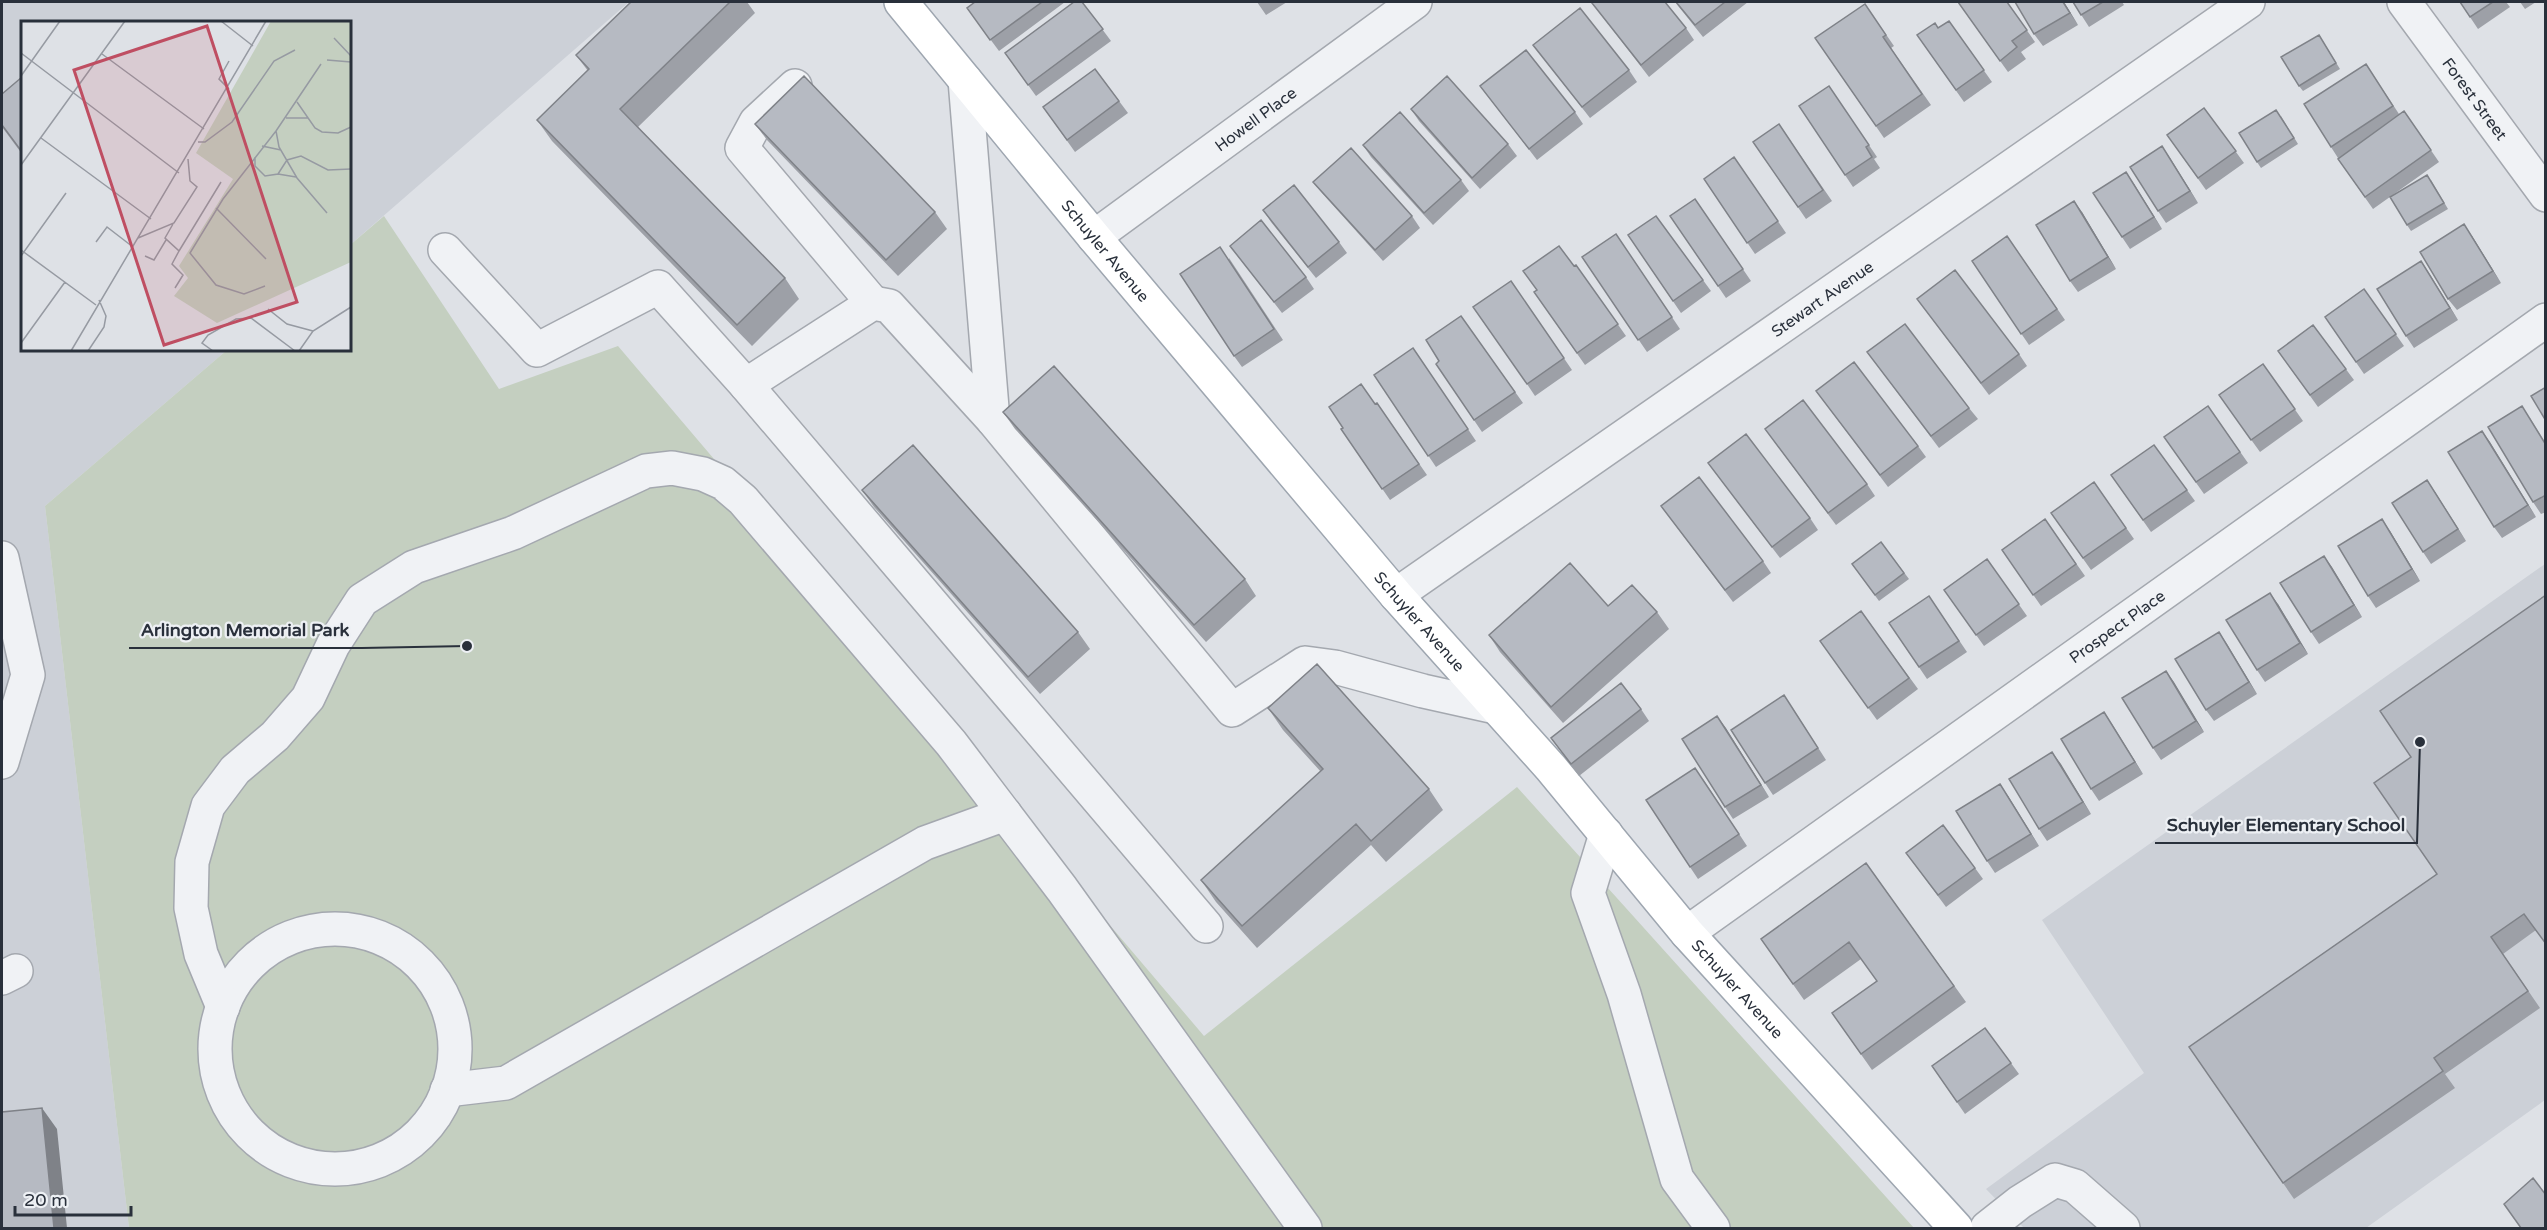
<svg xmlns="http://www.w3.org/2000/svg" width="2547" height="1230" viewBox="0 0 2547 1230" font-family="'Varela Round',sans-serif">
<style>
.built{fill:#ccd0d7}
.green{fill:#c4cfc0}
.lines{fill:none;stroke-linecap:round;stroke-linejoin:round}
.minor-casing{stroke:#a4a8af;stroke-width:36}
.major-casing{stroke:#9ea6b0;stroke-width:36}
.minor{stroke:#f0f2f5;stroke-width:33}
.major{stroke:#fff;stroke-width:33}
.wall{fill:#9da0a7}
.shaded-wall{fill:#7f8288}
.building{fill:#b6bac2;stroke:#7f8288;stroke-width:1.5}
.labels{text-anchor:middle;stroke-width:4.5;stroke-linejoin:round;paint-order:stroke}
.street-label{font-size:16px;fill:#29303b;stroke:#edf0f4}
.inset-road{fill:none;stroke:#969aa2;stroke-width:1.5}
.view{fill:#bf4e62;fill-opacity:0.15;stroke:#bf4e62;stroke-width:3}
.inset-edge{fill:none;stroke:#29303b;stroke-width:3}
.leader{fill:none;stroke:#29303b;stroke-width:2}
.callout-dot{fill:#29303b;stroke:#edf0f4;stroke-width:2}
.callout-label{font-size:18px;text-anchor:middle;font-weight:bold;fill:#29303b;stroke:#edf0f4;stroke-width:4.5;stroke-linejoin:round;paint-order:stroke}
</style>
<rect width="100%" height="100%" fill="#dee1e6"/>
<path class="built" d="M 2,2 L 629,2 L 350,245 L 350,22 L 22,22 L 22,350 L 227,350 L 45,506 L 129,1228 L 2,1228 Z
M 2545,564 L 2545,1100 L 2366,1228 L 2024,1228 L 1986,1189 L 2144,1073 L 2042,920 Z"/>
<path class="green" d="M 384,216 L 499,389 L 618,346 L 1204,1036 L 1517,787 L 1914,1228 L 129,1228 L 45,506 L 227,350 L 350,350 L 350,245 Z"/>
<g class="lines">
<defs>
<g id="minor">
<path id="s1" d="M 2404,2 L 2546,195"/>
<path d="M 965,80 L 993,420 L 1232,710 L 1305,663 L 1335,667 L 1423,691 L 1495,707"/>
<path d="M 795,86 L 756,122 L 742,148 L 873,303"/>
<path id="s2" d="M 1094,237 L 1415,2"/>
<path d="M 445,250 L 537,350 L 658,287 L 746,385 L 873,303 L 889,306 L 993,420"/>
<path d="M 746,385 L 1206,926"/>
<path d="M 2,558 L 28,675 L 2,762"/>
<path id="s3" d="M 1396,595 L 2248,2"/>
<path d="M 1606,834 L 1588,893 L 1624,994 L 1677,1179 L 1713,1228"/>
<circle cx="335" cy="1049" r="120"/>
<path id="s4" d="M 1687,933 L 2546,320"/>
<path d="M 2,978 L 16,971"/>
<path d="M 223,1007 L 201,954 L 191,908 L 192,862 L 208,806 L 235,770 L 275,736 L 308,698 L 333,645 L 362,600 L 414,567 L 513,533 L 646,471 L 672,468 L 703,474 L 723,483 L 743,500 L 951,743 L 1062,889 L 1305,1228"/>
<path d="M 447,1090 L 506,1083 L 925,843 L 1005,814"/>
<path d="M 1987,1228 L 2020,1202 L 2055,1180 L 2075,1186 L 2123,1228"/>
</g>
<g id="major">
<path id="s5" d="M 901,2 L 1094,237 L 1396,595 L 1551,768 L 1687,933 L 1956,1228"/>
</g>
</defs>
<use href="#minor" class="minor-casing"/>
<use href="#major" class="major-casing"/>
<use href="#minor" class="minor"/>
<use href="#major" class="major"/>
</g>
<path class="wall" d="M 631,2 L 747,2 L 755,13 L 638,127 L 785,278 L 799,299 L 752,346 L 552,141 L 537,120 L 588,71 L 576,55 Z
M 975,2 L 1065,2 L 999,51 L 967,8 Z
M 1082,2 L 1111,41 L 1036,96 L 1005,53 Z
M 1257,2 L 1287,2 L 1266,15 Z
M 1675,2 L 1748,2 L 1703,37 Z
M 1958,2 L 2007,2 L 2035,42 L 2021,52 L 2026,59 L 2008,72 Z
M 2064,2 L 2078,25 L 2043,46 L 2034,34 Z
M 2073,2 L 2122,2 L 2124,5 L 2089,27 Z
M 2460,2 L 2506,2 L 2510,7 L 2478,29 Z
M 2520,2 L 2536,2 L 2525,9 Z
M 1592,3 L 1686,28 L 1694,40 L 1649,77 Z
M 1865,4 L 1894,46 L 1891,48 L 1931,105 L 1884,138 L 1815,38 Z
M 1949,21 L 1992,82 L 1964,102 L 1917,35 L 1938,28 Z
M 2319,35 L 2340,69 L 2303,91 L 2299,86 Z
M 1533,45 L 1629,70 L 1637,82 L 1590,118 Z
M 2366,64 L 2399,114 L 2404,111 L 2439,162 L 2373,209 L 2338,159 L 2338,158 L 2331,147 Z
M 1095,69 L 1128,113 L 1075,152 L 1043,107 Z
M 22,77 L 22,154 L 2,127 L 2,94 Z
M 1480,86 L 1575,112 L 1583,124 L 1537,160 Z
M 1829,86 L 1877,157 L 1874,159 L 1880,168 L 1853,187 L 1799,106 Z
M 2204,108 L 2244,163 L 2206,190 L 2167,135 Z
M 1411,109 L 1508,144 L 1517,156 L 1480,189 L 1419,121 Z
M 2281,116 L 2298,144 L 2261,168 L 2257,162 Z
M 755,124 L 935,212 L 947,229 L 898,276 L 767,140 Z
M 1779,124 L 1832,201 L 1806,219 L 1753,142 Z
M 1363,145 L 1461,180 L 1469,191 L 1433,225 L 1371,157 Z
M 1734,157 L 1786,233 L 1755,254 L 1704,179 Z
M 2170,158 L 2198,203 L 2166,223 L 2158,211 Z
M 2431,180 L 2448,209 L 2411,231 L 2407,225 Z
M 1313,182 L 1412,216 L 1420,228 L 1383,261 L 1322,193 Z
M 2134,184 L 2162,229 L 2130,249 L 2122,237 Z
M 1695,199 L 1751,281 L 1726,298 L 1670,216 Z
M 1263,210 L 1339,242 L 1347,253 L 1316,278 L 1271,222 Z
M 2082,212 L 2116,269 L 2078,292 L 2070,281 Z
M 1656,216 L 1711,291 L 1681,313 L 1628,235 Z
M 1616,234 L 1680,329 L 1647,352 L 1582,257 Z
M 2007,236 L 2065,320 L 2029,345 L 1972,261 Z
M 2472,236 L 2501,283 L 2457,310 L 2448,299 Z
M 1230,246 L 1306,277 L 1314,289 L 1282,313 Z
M 1229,258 L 1283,340 L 1242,367 L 1234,356 Z
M 2421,261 L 2458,320 L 2414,348 L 2406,336 Z
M 1576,265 L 1626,336 L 1585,365 L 1534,292 Z
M 1511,281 L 1572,370 L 1535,396 L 1527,384 Z
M 2364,289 L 2404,346 L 2364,374 L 2325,317 Z
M 1917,299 L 2019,354 L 2027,366 L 1989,395 Z
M 1461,316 L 1523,403 L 1482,432 L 1436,364 L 1439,361 Z
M 2313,325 L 2354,380 L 2318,407 L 2278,351 Z
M 1413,348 L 1476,441 L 1436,467 L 1374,375 Z
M 1867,352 L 1969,408 L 1978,419 L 1939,448 Z
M 2263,364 L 2303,421 L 2260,452 L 2219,395 Z
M 1816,391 L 1918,446 L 1926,457 L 1888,487 Z
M 1377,403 L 1427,475 L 1390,500 L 1341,429 Z
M 2208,406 L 2248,463 L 2204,494 L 2164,437 Z
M 1003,412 L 1245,579 L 1256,596 L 1206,642 L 1015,429 Z
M 2530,418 L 2546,444 L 2546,512 L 2541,514 L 2533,502 Z
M 1765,429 L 1867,484 L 1875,496 L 1836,525 Z
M 2482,431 L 2536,517 L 2502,538 L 2494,527 Z
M 2154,445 L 2195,501 L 2151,532 L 2111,475 Z
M 1708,463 L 1810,518 L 1818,530 L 1780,558 Z
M 2094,482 L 2134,539 L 2091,570 L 2051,513 Z
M 862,490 L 1078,632 L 1090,649 L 1040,694 L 874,507 Z
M 2435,492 L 2466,541 L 2431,564 L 2423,552 Z
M 1661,506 L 1763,561 L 1771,573 L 1733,602 Z
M 2045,519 L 2085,576 L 2041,606 L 2002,550 Z
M 2390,531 L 2420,581 L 2376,608 L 2368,596 Z
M 1881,542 L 1909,579 L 1879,601 L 1852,564 Z
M 2324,556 L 2362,617 L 2319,644 L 2311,632 Z
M 1987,559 L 2027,616 L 1984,646 L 1944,590 Z
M 1929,596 L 1967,652 L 1927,679 L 1889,623 Z
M 2278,604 L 2308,654 L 2265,682 L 2257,670 Z
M 1608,606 L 1657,612 L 1669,629 L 1563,723 L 1500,652 L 1489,635 Z
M 1861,611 L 1918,689 L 1877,720 L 1820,641 Z
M 2219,632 L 2257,694 L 2214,721 L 2206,710 Z
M 2166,671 L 2204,732 L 2161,760 L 2153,748 Z
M 1792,707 L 1826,760 L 1773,795 L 1765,783 Z
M 1268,708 L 1429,789 L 1443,810 L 1386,862 L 1371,845 L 1257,948 L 1216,902 L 1201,880 L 1321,772 L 1283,730 Z
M 1641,709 L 1649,721 L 1579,776 L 1551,738 Z
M 2104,712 L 2143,774 L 2099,801 L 2091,789 Z
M 1717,716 L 1769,797 L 1733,819 L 1725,807 Z
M 2052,752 L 2091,814 L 2047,841 L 2039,829 Z
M 2411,757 L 2536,930 L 2503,954 L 2540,1008 L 2445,1074 L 2455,1088 L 2294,1199 L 2189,1047 L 2437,874 Z
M 1703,779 L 1747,846 L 1698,879 L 1690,867 Z
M 2008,796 L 2039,846 L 1995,873 L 1987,861 Z
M 1906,853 L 1975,868 L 1983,879 L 1946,907 Z
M 1866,863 L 1966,1002 L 1872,1070 L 1832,1013 L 1877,981 L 1861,959 L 1804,1000 L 1761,939 Z
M 1985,1028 L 2019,1074 L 1965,1114 L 1932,1066 Z"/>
<path class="shaded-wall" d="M 2063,2 L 2064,2 L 2078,25 L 2070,13 Z
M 2162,146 L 2170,158 L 2198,203 L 2190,191 Z
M 2126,172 L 2134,184 L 2162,229 L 2154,217 Z
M 2074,201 L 2082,212 L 2116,269 L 2108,257 Z
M 2464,224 L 2472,236 L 2501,283 L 2493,271 Z
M 2421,261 L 2429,273 L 2458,320 L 2450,308 Z
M 2482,431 L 2490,442 L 2536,517 L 2528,505 Z
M 2427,480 L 2435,492 L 2466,541 L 2458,529 Z
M 2382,519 L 2390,531 L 2420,581 L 2412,569 Z
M 2324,556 L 2332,567 L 2362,617 L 2354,605 Z
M 2270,593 L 2278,604 L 2308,654 L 2300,643 Z
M 2219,632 L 2227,644 L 2257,694 L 2249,682 Z
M 2166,671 L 2174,682 L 2204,732 L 2196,721 Z
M 2104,712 L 2112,724 L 2143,774 L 2135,762 Z
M 1717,716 L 1726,728 L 1769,797 L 1761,785 Z
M 2052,752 L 2061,764 L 2091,814 L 2083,802 Z
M 2000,784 L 2008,796 L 2039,846 L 2031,834 Z
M 42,1108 L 57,1129 L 67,1228 L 54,1228 Z"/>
<path class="building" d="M 631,2 L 730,2 L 620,109 L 785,278 L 737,325 L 537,120 L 589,69 L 576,55 Z
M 975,2 L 1042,2 L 990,40 L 967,8 Z
M 1074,2 L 1082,2 L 1103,29 L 1028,85 L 1005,53 Z
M 1593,2 L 1665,2 L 1686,28 L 1641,65 L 1592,3 Z
M 1676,2 L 1725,2 L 1695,25 Z
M 1958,2 L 2007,2 L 2027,30 L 2012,41 L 2017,47 L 2000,61 Z
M 2015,2 L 2063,2 L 2070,13 L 2034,34 Z
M 2073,2 L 2103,2 L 2081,15 Z
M 2460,2 L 2493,2 L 2470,17 Z
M 1865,4 L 1886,35 L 1883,37 L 1922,94 L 1876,126 L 1815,38 Z
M 1580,8 L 1629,70 L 1582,107 L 1533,45 Z
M 1949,21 L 1984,70 L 1956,90 L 1917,35 L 1935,23 L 1938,28 Z
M 2319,35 L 2336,63 L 2299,86 L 2281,57 Z
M 1526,50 L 1575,112 L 1529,149 L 1480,86 Z
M 2366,64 L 2393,106 L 2331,147 L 2304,104 Z
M 1095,69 L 1119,101 L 1067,140 L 1043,107 Z
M 804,76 L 935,212 L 886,260 L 755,124 Z
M 1447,76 L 1508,144 L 1472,178 L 1411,109 Z
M 22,77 L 22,152 L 2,125 L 2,94 Z
M 1829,86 L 1869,145 L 1866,147 L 1872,157 L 1845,175 L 1799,106 Z
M 2204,108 L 2236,151 L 2198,178 L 2167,135 Z
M 2276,110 L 2294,138 L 2257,162 L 2239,133 Z
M 2404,111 L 2431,150 L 2365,197 L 2338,159 Z
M 1400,112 L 1461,180 L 1424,213 L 1363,145 Z
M 1779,124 L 1823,190 L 1798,207 L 1753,142 Z
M 2162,146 L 2190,191 L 2158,211 L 2130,167 Z
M 1351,148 L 1412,216 L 1375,250 L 1313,182 Z
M 1734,157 L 1778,221 L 1747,243 L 1704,179 Z
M 2126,172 L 2154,217 L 2122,237 L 2093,193 Z
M 2427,175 L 2444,203 L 2407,225 L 2390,197 Z
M 1294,185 L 1339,242 L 1308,267 L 1263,210 Z
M 1695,199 L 1743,269 L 1718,286 L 1670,216 Z
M 2074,201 L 2108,257 L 2070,281 L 2036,225 Z
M 1656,216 L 1703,280 L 1673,301 L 1628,235 Z
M 1261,220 L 1306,277 L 1274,302 L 1230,246 Z
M 2464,224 L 2493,271 L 2448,299 L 2420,252 Z
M 1616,234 L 1672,317 L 1638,340 L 1582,257 Z
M 2007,236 L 2057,309 L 2021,334 L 1972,261 Z
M 1559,246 L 1574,266 L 1576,265 L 1618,324 L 1577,353 L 1534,292 L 1537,290 L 1523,271 Z
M 1220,247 L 1274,329 L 1234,356 L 1180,274 Z
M 2421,261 L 2450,308 L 2406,336 L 2377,289 Z
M 1955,270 L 2019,354 L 1981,383 L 1917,299 Z
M 1511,281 L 1564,358 L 1527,384 L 1473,307 Z
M 2364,289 L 2396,334 L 2356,362 L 2325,317 Z
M 1461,316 L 1515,392 L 1474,420 L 1436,364 L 1439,361 L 1426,340 Z
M 1905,324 L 1969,408 L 1931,436 L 1867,352 Z
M 2313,325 L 2346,369 L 2310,395 L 2278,351 Z
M 1413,348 L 1468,429 L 1428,456 L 1374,375 Z
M 1854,362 L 1918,446 L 1880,475 L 1816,391 Z
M 2263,364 L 2295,409 L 2251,440 L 2219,395 Z
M 1054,366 L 1245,579 L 1194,625 L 1003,412 Z
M 1361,384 L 1375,404 L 1377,403 L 1419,464 L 1382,489 L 1341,429 L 1343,428 L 1329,407 Z
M 2546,387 L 2546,421 L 2531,396 Z
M 1803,400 L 1867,484 L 1828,513 L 1765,429 Z
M 2208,406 L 2240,452 L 2196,482 L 2164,437 Z
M 2522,406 L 2546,445 L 2546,495 L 2533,502 L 2488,427 Z
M 2482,431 L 2528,505 L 2494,527 L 2448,452 Z
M 1746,434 L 1810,518 L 1772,547 L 1708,463 Z
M 913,445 L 1078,632 L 1028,677 L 862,490 Z
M 2154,445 L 2187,490 L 2143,520 L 2111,475 Z
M 1699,477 L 1763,561 L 1725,590 L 1661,506 Z
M 2427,480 L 2458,529 L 2423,552 L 2392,503 Z
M 2094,482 L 2126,528 L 2083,558 L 2051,513 Z
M 2045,519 L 2076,564 L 2033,595 L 2002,550 Z
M 2382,519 L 2412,569 L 2368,596 L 2338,546 Z
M 1881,542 L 1904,573 L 1875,595 L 1852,564 Z
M 2324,556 L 2354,605 L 2311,632 L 2280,583 Z
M 1987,559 L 2019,604 L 1976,635 L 1944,590 Z
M 1570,563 L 1608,606 L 1632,585 L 1657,612 L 1551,707 L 1489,635 Z
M 2270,593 L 2300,643 L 2257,670 L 2226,620 Z
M 2546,595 L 2546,944 L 2524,914 L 2491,937 L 2528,991 L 2434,1058 L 2443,1071 L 2283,1183 L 2189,1047 L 2437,874 L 2374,783 L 2411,757 L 2380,711 Z
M 1929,596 L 1959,641 L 1919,667 L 1889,623 Z
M 1861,611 L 1909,678 L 1868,708 L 1820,641 Z
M 2219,632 L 2249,682 L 2206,710 L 2175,659 Z
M 1317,664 L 1429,789 L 1371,841 L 1356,824 L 1242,926 L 1201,880 L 1323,769 L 1268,708 Z
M 2166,671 L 2196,721 L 2153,748 L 2122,698 Z
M 1621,683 L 1641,709 L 1571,764 L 1551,738 Z
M 1784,695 L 1818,748 L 1765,783 L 1731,730 Z
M 2104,712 L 2135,762 L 2091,789 L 2061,739 Z
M 1717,716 L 1761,785 L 1725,807 L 1682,739 Z
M 2052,752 L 2083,802 L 2039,829 L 2009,779 Z
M 1695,768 L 1739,834 L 1690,867 L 1646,800 Z
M 2000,784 L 2031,834 L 1987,861 L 1956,811 Z
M 1943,825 L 1975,868 L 1938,895 L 1906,853 Z
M 1866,863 L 1954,986 L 1861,1054 L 1832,1013 L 1877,981 L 1849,942 L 1793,984 L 1761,939 Z
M 1985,1028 L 2011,1063 L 1957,1102 L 1932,1066 Z
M 42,1108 L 54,1228 L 2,1228 L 2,1112 Z
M 2533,1178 L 2546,1195 L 2546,1228 L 2521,1228 L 2504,1204 Z"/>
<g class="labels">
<g class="street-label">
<text dy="6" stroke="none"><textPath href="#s1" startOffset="120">Forest Street</textPath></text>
<text dy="6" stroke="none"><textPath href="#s2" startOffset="200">Howell Place</textPath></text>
<text dy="6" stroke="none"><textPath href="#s5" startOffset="322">Schuyler Avenue</textPath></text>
<text dy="6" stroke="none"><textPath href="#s3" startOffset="519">Stewart Avenue</textPath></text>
<text dy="6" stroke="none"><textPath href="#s5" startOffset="808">Schuyler Avenue</textPath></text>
<text dy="6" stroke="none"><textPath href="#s4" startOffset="528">Prospect Place</textPath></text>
<text dy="6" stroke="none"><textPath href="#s5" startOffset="1294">Schuyler Avenue</textPath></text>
</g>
</g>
<g transform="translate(21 21)">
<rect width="330" height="330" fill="#dee1e6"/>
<path d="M 250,0 L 330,0 L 330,241 L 196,302 L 153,275 L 167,257 L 158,245 L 212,158 L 175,132 Z" fill="#c4cfc0"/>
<path class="inset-road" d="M 200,0 L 232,25M 313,17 L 330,35M 0,32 L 158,152M 81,33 L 183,108M 306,39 L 330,41M 208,40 L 198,58 L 208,68M 300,43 L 255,110 L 258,126 L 276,157 L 306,192M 0,55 L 39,0M 276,81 L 294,107 L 301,111 L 317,112 L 330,106M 265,97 L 287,97M 20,117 L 130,198M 177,121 L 184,121 L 211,101 L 253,40 L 274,29M 241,125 L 260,129M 234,136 L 234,145 L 244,155 L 257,153 L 266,139 L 280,135 L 307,149 L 330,148M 0,144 L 104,0M 257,153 L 275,156M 195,187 L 245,238M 152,203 L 144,217 L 158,230 L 151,243 L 162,254 L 154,267M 117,217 L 153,202 L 176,166 L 169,160 L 167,138M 75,221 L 86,206 L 112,226M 0,229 L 75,284M 158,230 L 200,161M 0,235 L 45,172M 124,235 L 133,239 L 145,219M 244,265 L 223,273 L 195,264 L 169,232 L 202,178 L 255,110M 247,288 L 266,303 L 292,310M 0,322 L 44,261M 50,330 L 245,0M 67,330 L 83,306 L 85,295 L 78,279M 192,330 L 181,322 L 187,314 L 215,298 L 230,297 L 274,330M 278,330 L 292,310 L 330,286"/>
<path class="view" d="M 186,5 L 276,281 L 143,324 L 53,49 Z"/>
<rect width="330" height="330" class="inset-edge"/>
</g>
<path class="leader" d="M467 646L362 648H129M2420 742L2417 843H2155"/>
<g class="callout-dot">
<circle cx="467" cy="646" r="6"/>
<circle cx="2420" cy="742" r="6"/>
</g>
<g class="callout-label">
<text x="245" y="636">Arlington Memorial Park</text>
<text x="2286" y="831">Schuyler Elementary School</text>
</g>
<rect width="2547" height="1230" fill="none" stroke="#29303b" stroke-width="6"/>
<path d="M15 1206v9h116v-9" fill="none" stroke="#29303b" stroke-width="3"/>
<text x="24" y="1206" font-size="18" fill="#29303b" stroke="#edf0f4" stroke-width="4.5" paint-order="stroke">20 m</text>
</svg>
